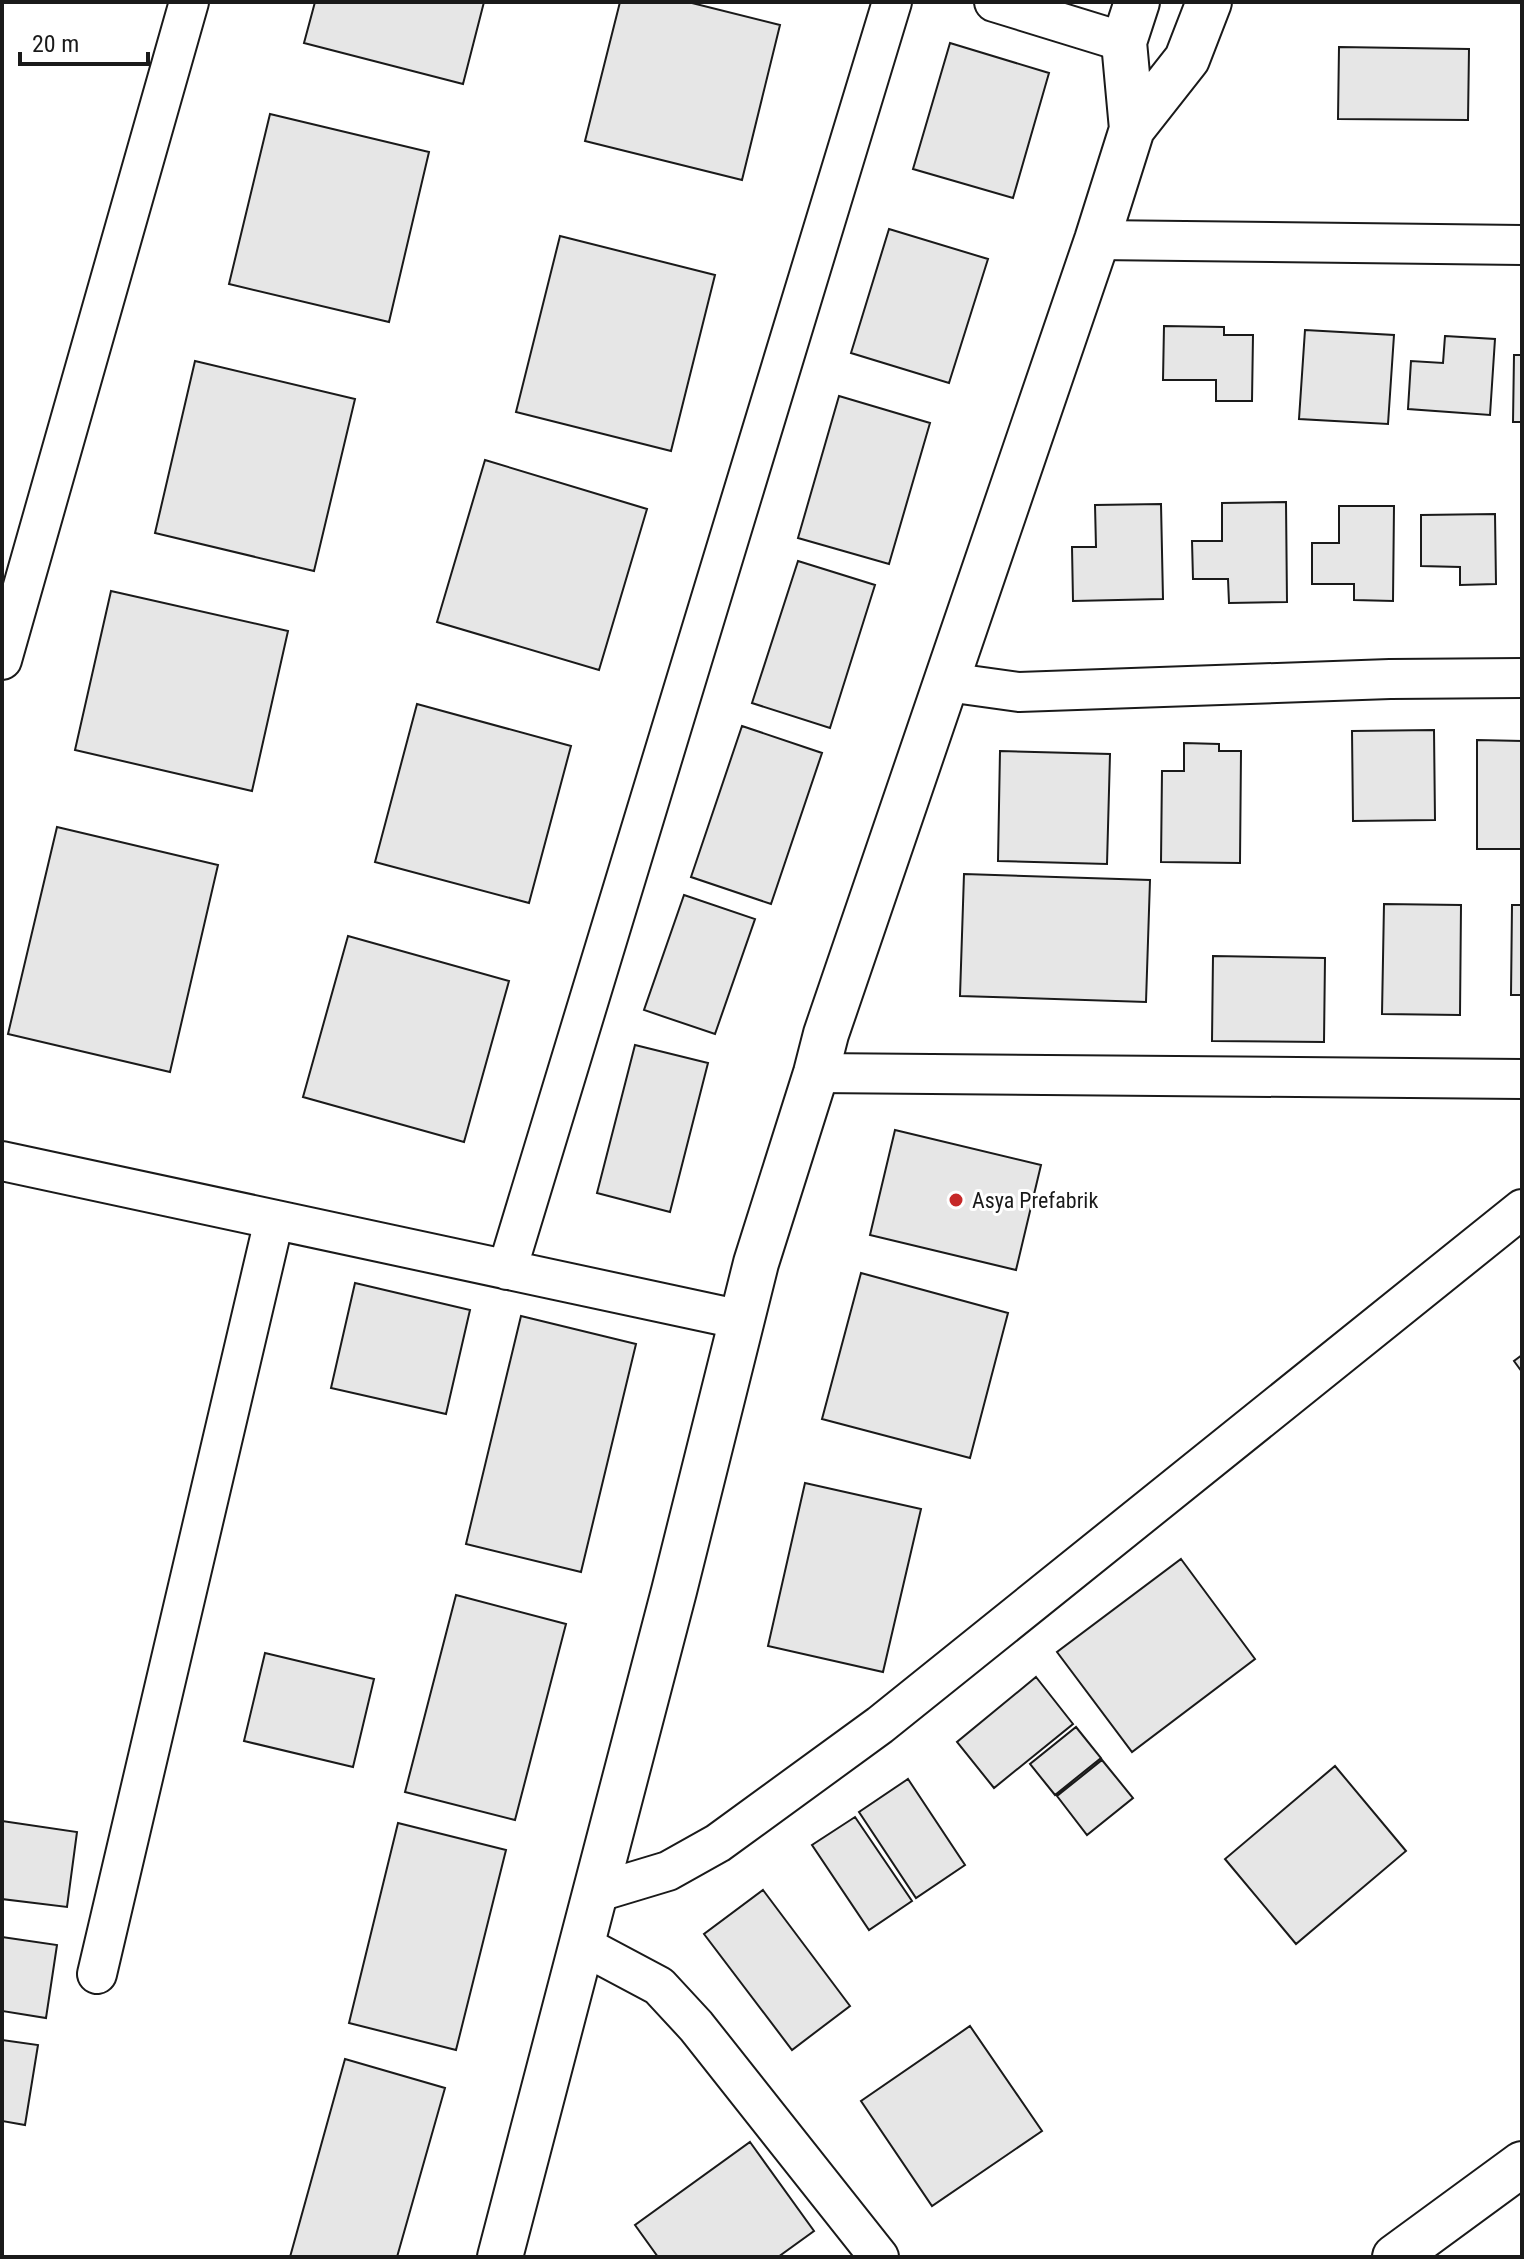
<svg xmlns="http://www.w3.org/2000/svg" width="1524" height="2259" viewBox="0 0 1524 2259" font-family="'Roboto Condensed',sans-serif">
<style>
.building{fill:#e6e6e6;stroke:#1a1a1a;stroke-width:2}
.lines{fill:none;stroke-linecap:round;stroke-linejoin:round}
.street-casing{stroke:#1a1a1a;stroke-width:42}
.secondary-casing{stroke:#1a1a1a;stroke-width:48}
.primary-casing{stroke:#1a1a1a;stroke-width:48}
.street{stroke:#fff;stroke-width:38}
.secondary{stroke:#fff;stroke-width:44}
.primary{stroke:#fff;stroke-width:44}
.poi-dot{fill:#c62828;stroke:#fff;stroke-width:3}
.labels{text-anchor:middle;stroke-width:6;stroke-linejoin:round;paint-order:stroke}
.poi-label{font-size:22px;fill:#1a1a1a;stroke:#fff;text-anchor:start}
</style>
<rect width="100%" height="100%" fill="#fff"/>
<path class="building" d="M 315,2 L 484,2 L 463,84 L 304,43 Z
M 620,2 L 688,2 L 780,25 L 742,180 L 585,141 Z
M 950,43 L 1049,73 L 1013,198 L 913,169 Z
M 1339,47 L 1469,49 L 1468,120 L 1338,119 Z
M 270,114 L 429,152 L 389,322 L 229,284 Z
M 889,229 L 988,259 L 949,383 L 851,353 Z
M 560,236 L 715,275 L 671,451 L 516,412 Z
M 1164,326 L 1224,327 L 1224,335 L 1253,335 L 1252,401 L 1216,401 L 1216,380 L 1163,380 Z
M 1305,330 L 1394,335 L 1388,424 L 1299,419 Z
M 1445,336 L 1495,339 L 1490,415 L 1408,409 L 1411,361 L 1443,363 Z
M 1514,355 L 1522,355 L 1522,422 L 1513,422 Z
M 195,361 L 355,399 L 314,571 L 155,533 Z
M 839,396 L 930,423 L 889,564 L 798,538 Z
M 485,460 L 647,509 L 599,670 L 437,622 Z
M 1286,502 L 1287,602 L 1229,603 L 1228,579 L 1193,579 L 1192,541 L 1222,541 L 1222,503 Z
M 1161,504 L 1163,599 L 1073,601 L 1072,547 L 1096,547 L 1095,505 Z
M 1339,506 L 1394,506 L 1393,601 L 1354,600 L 1354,584 L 1312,584 L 1312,543 L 1339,543 Z
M 1495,514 L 1496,584 L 1460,585 L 1460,567 L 1421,566 L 1421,515 Z
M 798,561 L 875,585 L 830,728 L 752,703 Z
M 111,591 L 288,631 L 252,791 L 75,750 Z
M 417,704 L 571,746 L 529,903 L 375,862 Z
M 742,726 L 822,753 L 771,904 L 691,877 Z
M 1434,730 L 1435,820 L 1353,821 L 1352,731 Z
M 1477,740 L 1522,741 L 1522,849 L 1477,849 Z
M 1184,743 L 1219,744 L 1219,751 L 1241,751 L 1240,863 L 1161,862 L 1162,771 L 1184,771 Z
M 1000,751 L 1110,754 L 1107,864 L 998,861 Z
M 57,827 L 218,865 L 170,1072 L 8,1034 Z
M 964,874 L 1150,880 L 1146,1002 L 960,996 Z
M 684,895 L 755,919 L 715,1034 L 644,1010 Z
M 1384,904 L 1461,905 L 1460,1015 L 1382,1014 Z
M 1512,905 L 1522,905 L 1522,995 L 1511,995 Z
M 348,936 L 509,981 L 464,1142 L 303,1097 Z
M 1213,956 L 1325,958 L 1324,1042 L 1212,1041 Z
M 635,1045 L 708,1063 L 670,1212 L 597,1193 Z
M 895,1130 L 1041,1165 L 1016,1270 L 870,1235 Z
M 861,1273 L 1008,1313 L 970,1458 L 822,1419 Z
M 355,1283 L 470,1310 L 446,1414 L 331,1388 Z
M 521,1316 L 636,1344 L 581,1572 L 466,1544 Z
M 1522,1355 L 1522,1372 L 1514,1361 Z
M 805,1483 L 921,1509 L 883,1672 L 768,1646 Z
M 1181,1559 L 1255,1659 L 1132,1752 L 1057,1652 Z
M 456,1595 L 566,1624 L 515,1820 L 405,1792 Z
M 265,1653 L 374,1679 L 353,1767 L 244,1741 Z
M 1036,1677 L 1073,1724 L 994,1788 L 957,1742 Z
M 1076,1727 L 1101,1758 L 1055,1795 L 1030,1764 Z
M 1102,1760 L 1133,1798 L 1087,1835 L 1057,1796 Z
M 1335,1766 L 1406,1851 L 1296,1944 L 1225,1859 Z
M 908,1779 L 965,1865 L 916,1898 L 859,1812 Z
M 855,1817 L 912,1901 L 869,1930 L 812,1845 Z
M 2,1821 L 77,1832 L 67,1907 L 2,1899 Z
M 398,1823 L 506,1850 L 456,2050 L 349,2023 Z
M 763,1890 L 850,2006 L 792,2050 L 704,1934 Z
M 2,1937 L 57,1945 L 46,2018 L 2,2011 Z
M 970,2026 L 1042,2131 L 932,2206 L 861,2101 Z
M 2,2040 L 38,2045 L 25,2125 L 2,2121 Z
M 345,2059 L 445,2088 L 397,2257 L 290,2257 Z
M 750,2142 L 814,2231 L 778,2257 L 658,2257 L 635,2225 Z"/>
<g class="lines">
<defs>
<path id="street" d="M 994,2 L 1124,42
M 1097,240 L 1522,245
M 2,660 L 189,2
M 947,682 L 1019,692 L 1390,679 L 1522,678
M 816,1073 L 1522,1079
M 2,1161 L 742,1320
M 507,1270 L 892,2
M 595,1893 L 668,1871 L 718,1843 L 880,1725 L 1522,1209
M 582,1945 L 659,1986 L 696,2026 L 879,2257
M 97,1974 L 274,1220"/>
<path id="secondary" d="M 1132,129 L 1124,42 L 1137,2
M 500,2257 L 674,1591 L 756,1263 L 816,1073 L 826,1034 L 1097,240 L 1132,129 L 1187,59 L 1209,2"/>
<path id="primary" d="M 1395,2257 L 1522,2164"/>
</defs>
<use href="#street" class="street-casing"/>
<use href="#secondary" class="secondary-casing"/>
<use href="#primary" class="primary-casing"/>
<use href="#street" class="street"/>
<use href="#secondary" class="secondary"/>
<use href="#primary" class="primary"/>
</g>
<circle class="poi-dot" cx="956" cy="1200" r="8"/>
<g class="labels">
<g class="poi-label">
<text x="972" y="1208">Asya Prefabrik</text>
</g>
</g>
<rect width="1524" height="2259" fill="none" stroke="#1a1a1a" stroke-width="8"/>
<path d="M20 52v12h128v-12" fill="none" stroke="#1a1a1a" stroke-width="4"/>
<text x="32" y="52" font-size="24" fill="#1a1a1a" stroke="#ffffff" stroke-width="6" paint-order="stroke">20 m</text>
</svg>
